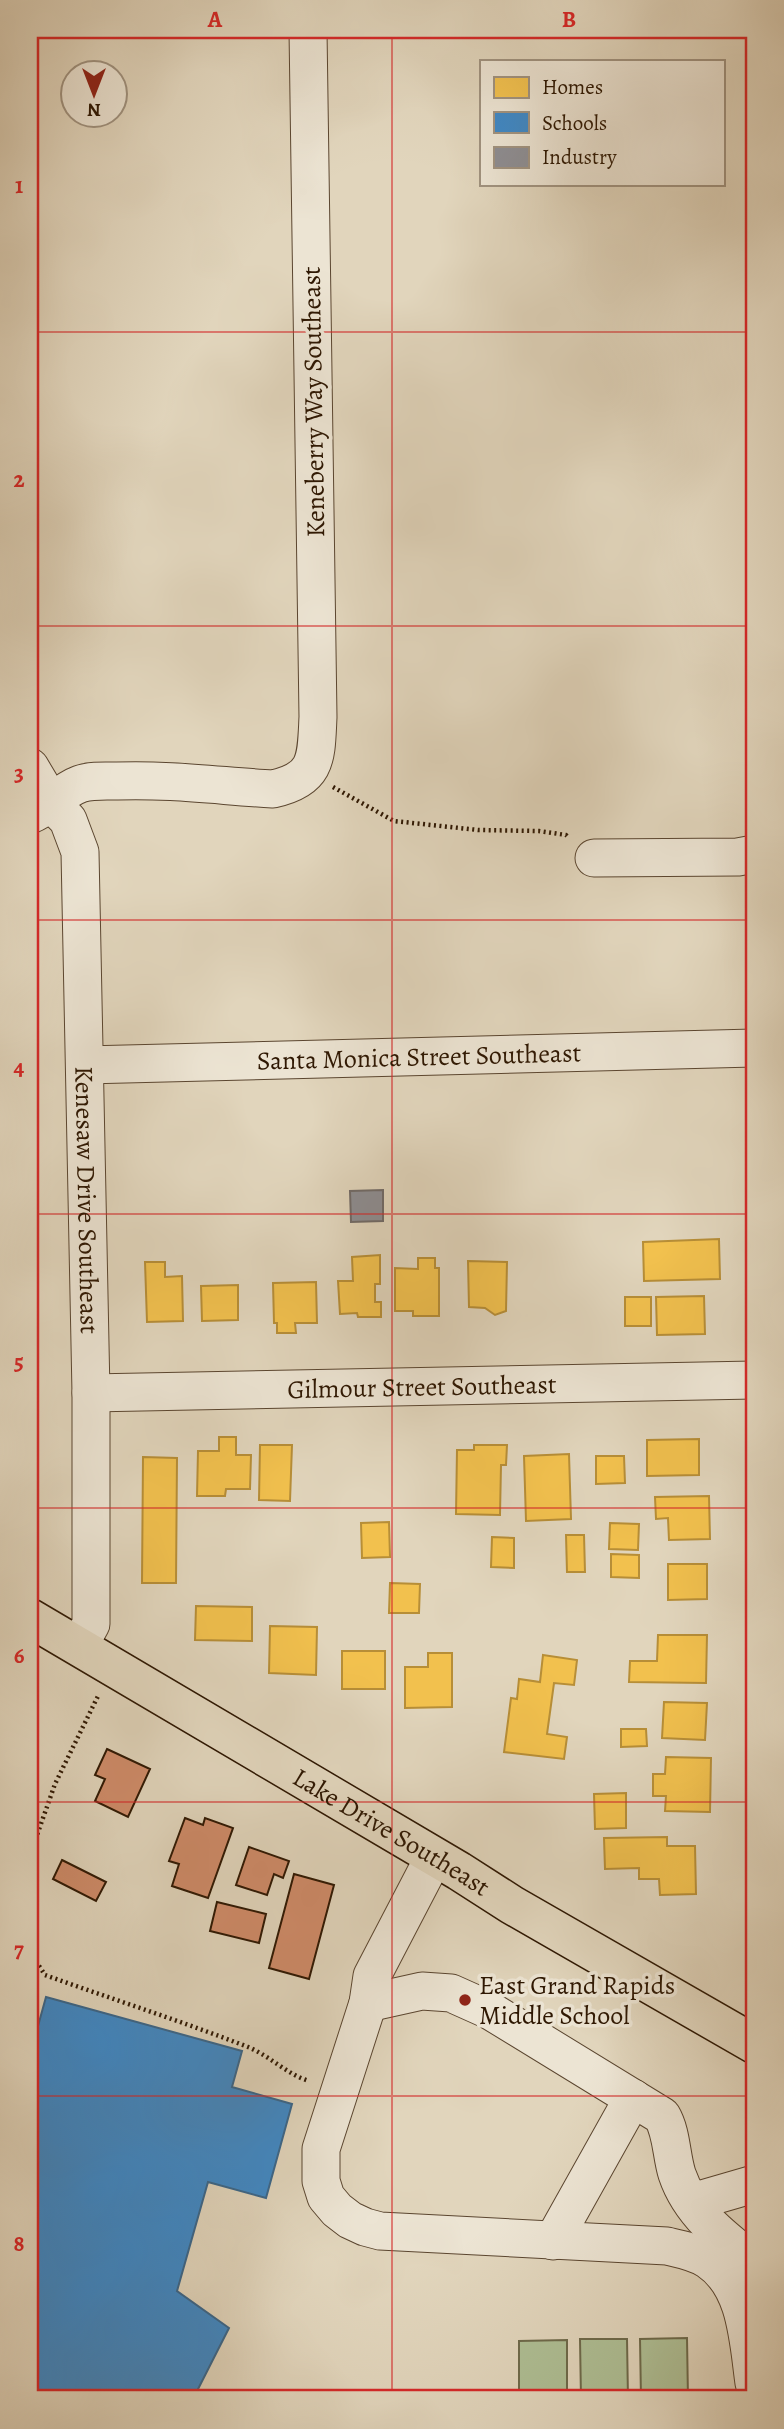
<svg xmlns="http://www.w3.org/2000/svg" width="784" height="2429" viewBox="0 0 784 2429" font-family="Alegreya,serif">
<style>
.green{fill:#aebe94;stroke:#6e6a4b;stroke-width:2}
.homes{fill:#f2c14e;stroke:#b78e37;stroke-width:2}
.schools{fill:#3f88c5;stroke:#3a668a;stroke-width:2}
.industry{fill:#8d8d92;stroke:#706a67;stroke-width:2}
.building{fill:#cf8b69;stroke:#2e1702;stroke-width:2}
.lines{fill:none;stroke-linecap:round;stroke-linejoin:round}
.minor-casing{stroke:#5b4630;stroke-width:39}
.major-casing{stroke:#2e1702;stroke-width:41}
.path{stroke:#2e1702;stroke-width:4.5;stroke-dasharray:2 3.5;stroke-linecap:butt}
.minor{stroke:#ece4d3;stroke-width:37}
.major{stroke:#e1d5bc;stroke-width:38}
.grid{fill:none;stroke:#d62828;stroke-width:2;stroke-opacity:0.55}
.poi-dot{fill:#8f2418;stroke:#ece4d3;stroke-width:2.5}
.labels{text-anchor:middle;stroke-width:7;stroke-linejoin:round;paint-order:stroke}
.street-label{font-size:26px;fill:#2e1702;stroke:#ece4d3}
.poi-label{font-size:26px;fill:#2e1702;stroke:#ece4d3;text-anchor:start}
.neatline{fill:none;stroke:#d62828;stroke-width:2.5}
.grid-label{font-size:23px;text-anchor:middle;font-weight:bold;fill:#d62828}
</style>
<rect width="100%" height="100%" fill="#e1d5bc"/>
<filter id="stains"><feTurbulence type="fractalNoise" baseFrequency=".00286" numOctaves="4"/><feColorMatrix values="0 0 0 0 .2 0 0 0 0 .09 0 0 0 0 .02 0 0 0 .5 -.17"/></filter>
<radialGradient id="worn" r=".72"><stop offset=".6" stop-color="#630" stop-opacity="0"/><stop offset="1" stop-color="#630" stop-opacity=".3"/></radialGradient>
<path class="green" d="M 687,2338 L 688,2399 L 641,2399 L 640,2339 Z
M 580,2339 L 627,2339 L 628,2399 L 581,2399 Z
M 567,2340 L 567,2399 L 519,2399 L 519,2341 Z"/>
<path class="homes" d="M 719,1239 L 720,1279 L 644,1281 L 643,1242 Z
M 380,1255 L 380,1284 L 375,1284 L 375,1302 L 381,1302 L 381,1317 L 358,1317 L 357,1313 L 340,1314 L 338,1281 L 353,1281 L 352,1257 Z
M 418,1258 L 435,1258 L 435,1268 L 439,1268 L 439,1316 L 413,1316 L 413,1311 L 395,1311 L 395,1268 L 418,1269 Z
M 468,1261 L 507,1262 L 506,1311 L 495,1315 L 485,1308 L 469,1307 Z
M 145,1262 L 165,1262 L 165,1277 L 182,1276 L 183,1321 L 147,1322 Z
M 316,1282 L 317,1323 L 295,1323 L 296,1333 L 277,1333 L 277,1323 L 274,1323 L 273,1283 Z
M 238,1285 L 238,1320 L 202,1321 L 201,1286 Z
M 704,1296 L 705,1334 L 657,1335 L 656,1297 Z
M 625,1297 L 651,1297 L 651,1326 L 625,1326 Z
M 219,1437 L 236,1437 L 236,1455 L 251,1455 L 250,1489 L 226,1489 L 225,1496 L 197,1496 L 198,1451 L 219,1451 Z
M 699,1439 L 699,1475 L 647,1476 L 647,1440 Z
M 260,1445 L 292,1445 L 290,1501 L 259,1500 Z
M 474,1445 L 507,1445 L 506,1465 L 501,1465 L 500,1515 L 456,1514 L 457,1450 L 474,1450 Z
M 569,1454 L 571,1519 L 526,1521 L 524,1456 Z
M 596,1456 L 624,1456 L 625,1483 L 596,1484 Z
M 143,1457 L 177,1458 L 176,1583 L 142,1583 Z
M 709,1496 L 710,1539 L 669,1540 L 668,1518 L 656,1519 L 655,1497 Z
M 389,1522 L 390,1557 L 362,1558 L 361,1523 Z
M 610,1523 L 639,1524 L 638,1550 L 609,1549 Z
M 566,1535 L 584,1535 L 585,1572 L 567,1572 Z
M 492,1537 L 514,1538 L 514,1568 L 491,1567 Z
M 611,1554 L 639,1555 L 639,1578 L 611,1577 Z
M 668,1564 L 707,1564 L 707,1599 L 668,1600 Z
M 390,1583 L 420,1584 L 419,1613 L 389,1613 Z
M 196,1606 L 252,1607 L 252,1641 L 195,1640 Z
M 270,1626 L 317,1627 L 316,1675 L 269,1673 Z
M 658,1635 L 707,1635 L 706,1683 L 629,1682 L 630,1661 L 657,1661 Z
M 342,1651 L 385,1651 L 385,1689 L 342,1689 Z
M 428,1653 L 452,1653 L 452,1707 L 405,1708 L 405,1667 L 428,1667 Z
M 543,1655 L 577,1660 L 574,1685 L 554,1683 L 547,1734 L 567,1737 L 564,1759 L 504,1752 L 511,1698 L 517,1699 L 519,1679 L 540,1682 Z
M 664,1702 L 707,1703 L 705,1740 L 662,1738 Z
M 621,1729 L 646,1729 L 647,1746 L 621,1747 Z
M 666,1757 L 711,1758 L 710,1812 L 665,1811 L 666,1796 L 653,1796 L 653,1774 L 665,1774 Z
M 626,1793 L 626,1828 L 595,1829 L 594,1794 Z
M 667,1837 L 667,1846 L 695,1846 L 696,1894 L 660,1895 L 659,1879 L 639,1879 L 639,1868 L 605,1869 L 604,1838 Z"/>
<path class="schools" d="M 46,1997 L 242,2051 L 232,2087 L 292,2104 L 266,2198 L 208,2182 L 177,2291 L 229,2328 L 193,2399 L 38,2399 L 30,2394 L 30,2055 Z"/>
<path class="industry" d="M 383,1190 L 383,1221 L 351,1222 L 350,1191 Z"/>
<path class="building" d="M 107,1749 L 150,1769 L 128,1817 L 95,1801 L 105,1779 L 95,1775 Z
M 185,1818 L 203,1825 L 205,1818 L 233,1828 L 208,1898 L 172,1886 L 179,1864 L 169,1861 Z
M 249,1847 L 289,1861 L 283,1878 L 274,1874 L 267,1895 L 236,1885 Z
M 62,1860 L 106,1882 L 96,1901 L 53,1879 Z
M 294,1874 L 334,1885 L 309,1979 L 269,1968 Z
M 217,1902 L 266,1914 L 259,1943 L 210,1931 Z"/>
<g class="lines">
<defs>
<g id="minor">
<path id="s1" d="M 30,767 L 52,804 L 68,820 L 80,852 L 91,1393 L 91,1624 L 79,1646"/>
<path d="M 30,815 C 48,808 61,791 80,784 C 91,780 105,781 117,781 C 169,779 221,786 273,789 C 318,779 316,758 318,717 L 308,30"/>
<path d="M 594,858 L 738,857 L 754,854"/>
<path id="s2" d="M 85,1065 L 754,1048"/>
<path id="s3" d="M 91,1393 L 754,1380"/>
<path d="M 434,1857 L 372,1976 L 368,2003 L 321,2149 L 321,2181 L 326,2197 L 337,2210 L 350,2220 L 365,2227 L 380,2231 L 667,2246 C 680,2249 696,2252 708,2260 C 747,2286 748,2341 754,2383"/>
<path d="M 368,2003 L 422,1991 L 451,1993 L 489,2010 L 662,2116 C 672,2133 671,2155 677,2174 C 690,2213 723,2238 754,2262"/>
<path d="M 692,2202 L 754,2184"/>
<path d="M 553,2241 L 633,2098"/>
</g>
<g id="major">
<path id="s4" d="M 30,1618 L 459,1871 L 512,1905 L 754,2044"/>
</g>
</defs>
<use href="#minor" class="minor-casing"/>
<use href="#major" class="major-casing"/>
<path class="path" d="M 333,787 L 394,821 L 478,830 L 539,831 L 566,835 L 569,838
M 30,1855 L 55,1784 L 98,1696
M 30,1952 L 45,1975 C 112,1999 181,2021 248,2047 C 270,2056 288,2075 309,2081"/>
<use href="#minor" class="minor"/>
<use href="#major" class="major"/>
</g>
<path class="grid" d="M 392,30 L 392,2399M 30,332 L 754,332M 30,626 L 754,626M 30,920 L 754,920M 30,1214 L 754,1214M 30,1508 L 754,1508M 30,1802 L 754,1802M 30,2096 L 754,2096"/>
<circle class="poi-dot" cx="465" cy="2000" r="7"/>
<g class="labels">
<g class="street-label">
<text transform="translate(313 402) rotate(-91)" y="9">Keneberry Way Southeast</text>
<text dy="9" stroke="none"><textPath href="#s2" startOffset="334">Santa Monica Street Southeast</textPath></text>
<text dy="9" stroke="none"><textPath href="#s1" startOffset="448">Kenesaw Drive Southeast</textPath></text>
<text dy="9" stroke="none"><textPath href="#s3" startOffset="331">Gilmour Street Southeast</textPath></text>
<text dy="9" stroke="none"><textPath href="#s4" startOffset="420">Lake Drive Southeast</textPath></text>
</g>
<g class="poi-label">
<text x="479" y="1994">East Grand Rapids<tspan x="479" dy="30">Middle School</tspan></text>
</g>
</g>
<rect width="784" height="2429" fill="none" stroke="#e1d5bc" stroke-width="77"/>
<rect x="480" y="60" width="245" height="126" fill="#ece4d3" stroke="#a0927f" stroke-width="2"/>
<rect x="494" y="77" width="35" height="21" fill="#f2c14e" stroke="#a0927f" stroke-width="2"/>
<text x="542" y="94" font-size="21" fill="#2e1702">Homes</text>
<rect x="494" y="112" width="35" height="21" fill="#3f88c5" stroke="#a0927f" stroke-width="2"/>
<text x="542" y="130" font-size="21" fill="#2e1702">Schools</text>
<rect x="494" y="147" width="35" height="21" fill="#8d8d92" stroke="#a0927f" stroke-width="2"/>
<text x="542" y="164" font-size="21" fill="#2e1702">Industry</text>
<g transform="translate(94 94) rotate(180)"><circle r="33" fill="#ece4d3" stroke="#a0927f" stroke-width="2"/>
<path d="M0-5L12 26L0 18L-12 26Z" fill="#8f2418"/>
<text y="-10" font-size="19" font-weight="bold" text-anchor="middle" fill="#2e1702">N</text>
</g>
<rect x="38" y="38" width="708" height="2352" class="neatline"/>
<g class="grid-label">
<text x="215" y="27">A</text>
<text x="569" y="27">B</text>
<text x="19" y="193">1</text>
<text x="19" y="487">2</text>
<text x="19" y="781">3</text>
<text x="19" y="1075">4</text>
<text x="19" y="1369">5</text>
<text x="19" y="1663">6</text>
<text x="19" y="1957">7</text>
<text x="19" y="2251">8</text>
</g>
<rect width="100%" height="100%" filter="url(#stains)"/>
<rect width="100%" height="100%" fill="url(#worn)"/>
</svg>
